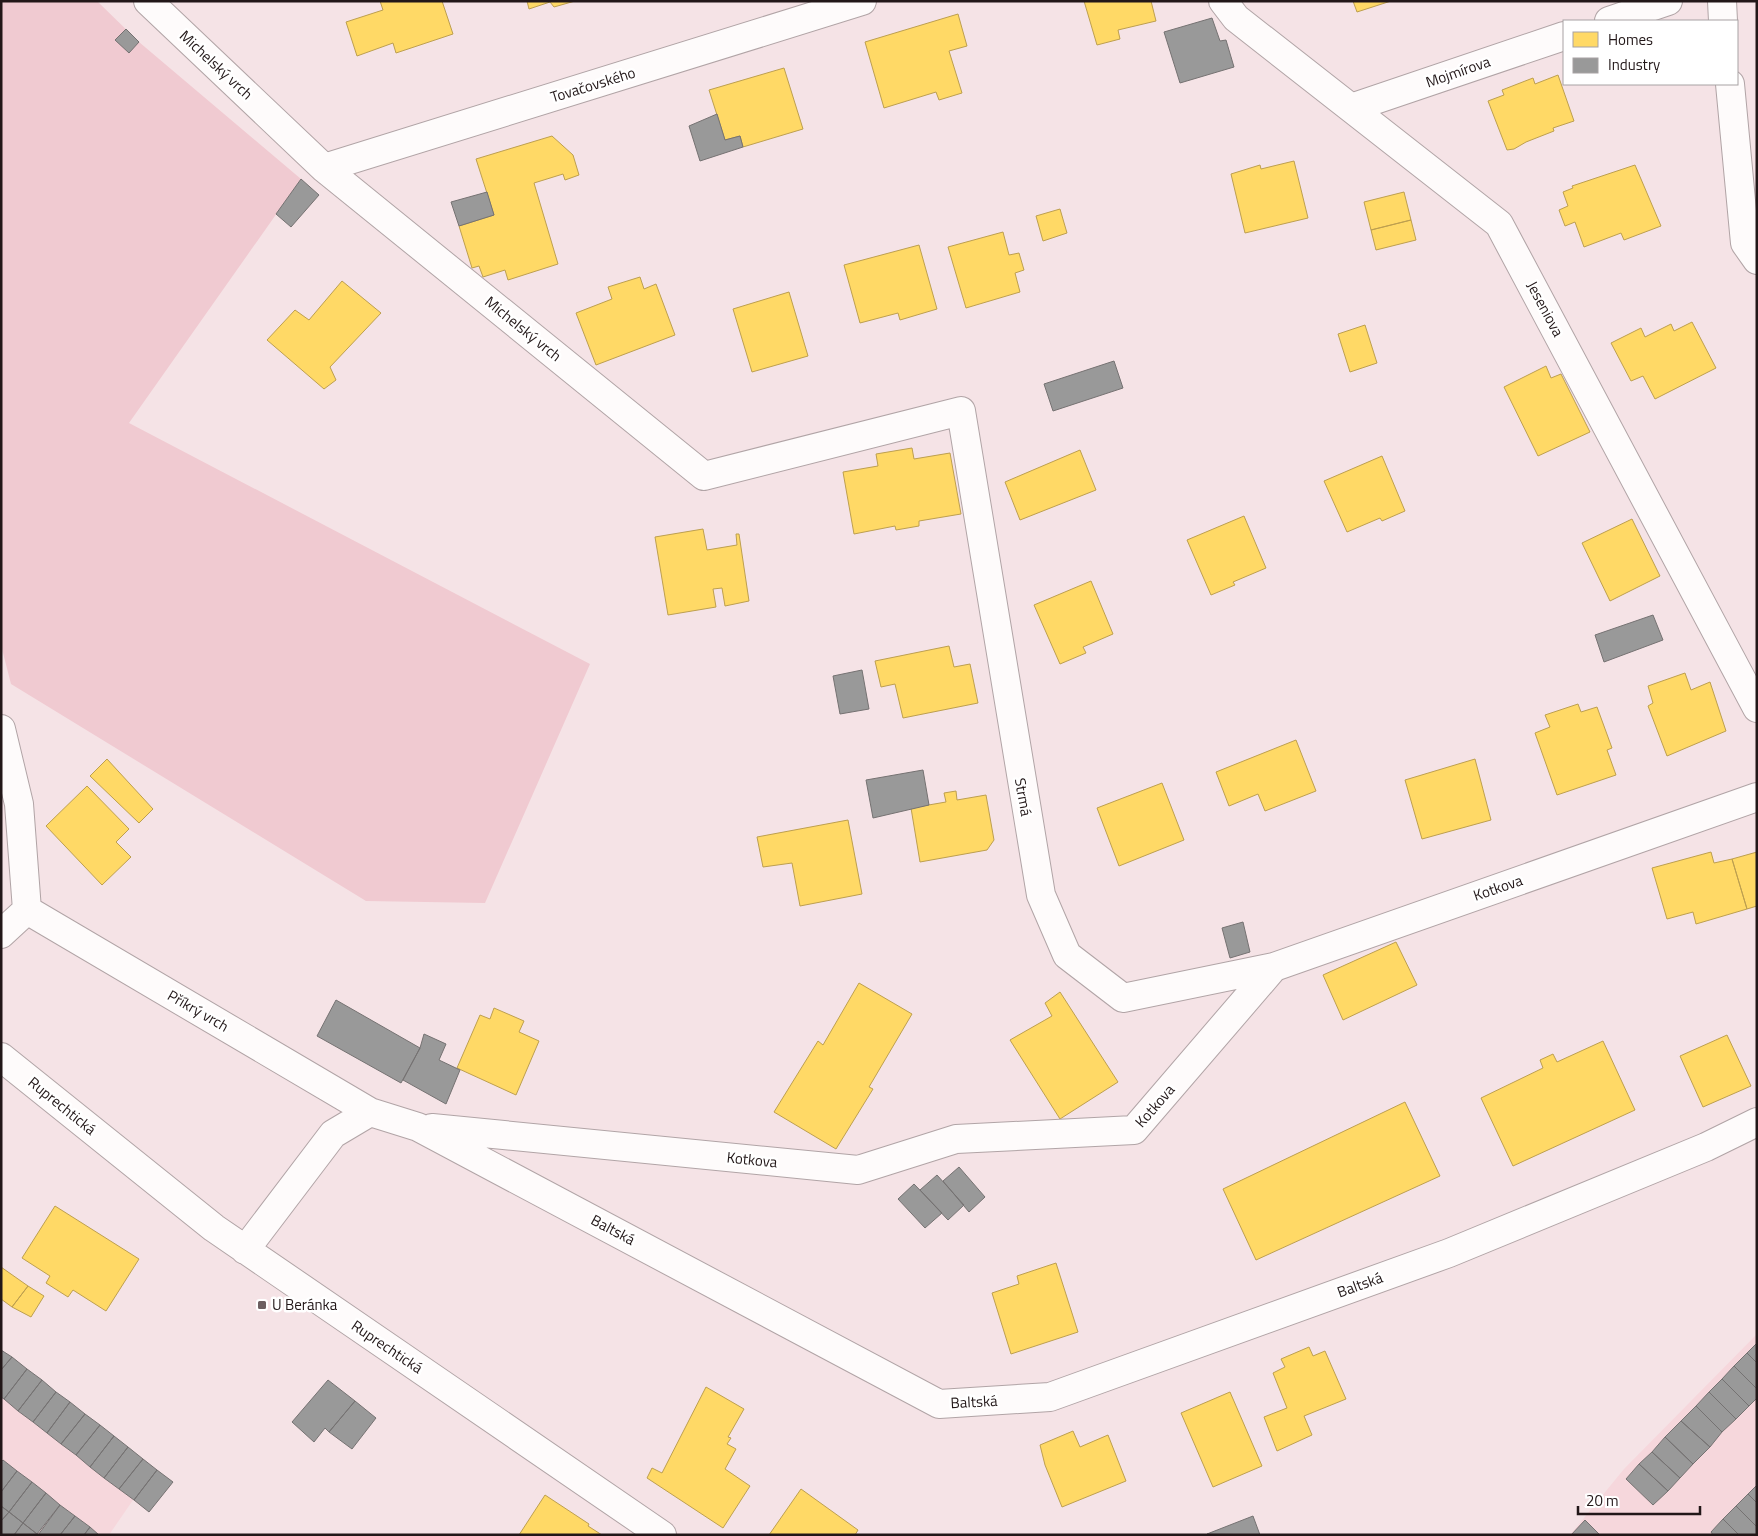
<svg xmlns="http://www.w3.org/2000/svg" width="1758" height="1536" viewBox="0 0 1758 1536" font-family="'Titillium Web',sans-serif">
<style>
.built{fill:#f6d7dc}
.green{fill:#f0cad1}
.homes{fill:#ffd966;stroke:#bd9f4f}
.industry{fill:#999;stroke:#757272}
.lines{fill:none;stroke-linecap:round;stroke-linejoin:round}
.street-casing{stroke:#b1a4a6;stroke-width:30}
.street{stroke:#fefbfb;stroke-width:28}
.poi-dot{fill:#6c5e60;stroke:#fff;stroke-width:2}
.labels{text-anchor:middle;stroke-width:5;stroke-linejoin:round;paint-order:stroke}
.street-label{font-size:15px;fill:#221718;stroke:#fff}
.poi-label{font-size:15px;fill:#221718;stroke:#fff;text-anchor:start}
</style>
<rect width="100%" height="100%" fill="#f5e3e6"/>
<path class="built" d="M 1757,1334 L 1757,1535 L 1570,1535 L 1624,1469 Z
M 1,1351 L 173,1482 L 149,1512 L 133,1500 L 109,1535 L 1,1535 Z"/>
<path class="green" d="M 1,1 L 97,1 L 139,42 L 301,179 L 129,423 L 590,664 L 485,903 L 366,901 L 11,684 L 1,645 Z"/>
<path class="homes" d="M 380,1 L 442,1 L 453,34 L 396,53 L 393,43 L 357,56 L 346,22 L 383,10 Z
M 527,1 L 575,1 L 554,7 L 550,2 L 529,9 Z
M 1084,1 L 1151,1 L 1156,21 L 1118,30 L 1120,39 L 1097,45 Z
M 1353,1 L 1391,1 L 1357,12 Z
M 958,14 L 967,46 L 949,51 L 962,93 L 939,100 L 936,92 L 884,108 L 865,42 Z
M 784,68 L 803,129 L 743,147 L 740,136 L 725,140 L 709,90 Z
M 1558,75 L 1574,121 L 1553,128 L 1554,131 L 1526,142 L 1514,149 L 1507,150 L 1488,101 L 1504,95 L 1502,90 L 1533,78 L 1535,84 Z
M 552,136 L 573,155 L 579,175 L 565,180 L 563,174 L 534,183 L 558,264 L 508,280 L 505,270 L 483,277 L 479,266 L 472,268 L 459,226 L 494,215 L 476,159 Z
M 1294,161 L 1308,218 L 1245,233 L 1231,174 L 1260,165 L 1261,169 Z
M 1635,165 L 1661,226 L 1624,240 L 1621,233 L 1584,247 L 1575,222 L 1565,226 L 1559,210 L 1568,206 L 1563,192 L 1573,188 L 1572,186 Z
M 1404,192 L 1411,220 L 1371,230 L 1364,202 Z
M 1060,209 L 1067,233 L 1043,241 L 1036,216 Z
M 1411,220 L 1416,240 L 1376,250 L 1371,230 Z
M 1003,232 L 1009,255 L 1019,253 L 1024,270 L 1015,273 L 1020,292 L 966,308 L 948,247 Z
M 919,245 L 937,309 L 900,320 L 898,313 L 860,323 L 844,265 Z
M 640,277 L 644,289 L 656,284 L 675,335 L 596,365 L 576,313 L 612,299 L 608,287 Z
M 342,281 L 381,313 L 330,367 L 336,380 L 324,389 L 267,340 L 295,310 L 309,320 Z
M 789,292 L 808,356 L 752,372 L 733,309 Z
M 1692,322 L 1716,368 L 1655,399 L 1643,376 L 1631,381 L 1611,343 L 1641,328 L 1645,337 L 1671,324 L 1674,331 Z
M 1365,325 L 1377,363 L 1350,372 L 1338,334 Z
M 1546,366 L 1551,378 L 1561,374 L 1590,432 L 1538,456 L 1504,387 Z
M 912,448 L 914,459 L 950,453 L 961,514 L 919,521 L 919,526 L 896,530 L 895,526 L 854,534 L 843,472 L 878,466 L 876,454 Z
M 1080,450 L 1096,490 L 1020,520 L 1005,482 Z
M 1382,456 L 1405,511 L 1382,521 L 1380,518 L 1347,532 L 1324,481 Z
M 1244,516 L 1266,568 L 1233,582 L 1235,585 L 1211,595 L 1187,540 Z
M 1632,519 L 1660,576 L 1610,601 L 1582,543 Z
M 703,529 L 707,550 L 737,545 L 736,534 L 739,534 L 749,601 L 725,606 L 722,588 L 713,589 L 716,607 L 668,615 L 655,537 Z
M 1091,581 L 1113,634 L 1083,647 L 1086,653 L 1060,664 L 1034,605 Z
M 949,646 L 954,667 L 970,664 L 978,703 L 903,718 L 895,684 L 881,687 L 875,661 Z
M 1685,673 L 1691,690 L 1710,682 L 1726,731 L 1667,756 L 1648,706 L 1653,703 L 1648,686 Z
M 1578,704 L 1581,712 L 1597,707 L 1612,748 L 1607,750 L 1616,775 L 1557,795 L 1535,733 L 1550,727 L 1545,715 Z
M 1296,740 L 1316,791 L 1265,811 L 1258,794 L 1229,806 L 1216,772 Z
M 107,759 L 153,809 L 139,823 L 90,776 Z
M 1475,759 L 1491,820 L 1422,839 L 1405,780 Z
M 1162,783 L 1184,840 L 1119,866 L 1097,808 Z
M 87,786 L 129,829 L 116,842 L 131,857 L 102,885 L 46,826 Z
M 956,791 L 957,800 L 986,795 L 994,840 L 987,850 L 920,862 L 911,808 L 946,802 L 944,793 Z
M 848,820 L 862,894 L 800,906 L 792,863 L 763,867 L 757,837 Z
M 1711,852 L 1714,863 L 1732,859 L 1747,909 L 1696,924 L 1693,912 L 1667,919 L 1652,868 Z
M 1757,852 L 1757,906 L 1747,909 L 1732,859 Z
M 1396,942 L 1417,985 L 1343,1020 L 1323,975 Z
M 859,983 L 912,1014 L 869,1087 L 873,1089 L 836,1149 L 774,1112 L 818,1041 L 823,1045 Z
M 1060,992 L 1118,1082 L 1060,1119 L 1010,1040 L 1052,1016 L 1045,1003 Z
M 494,1008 L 524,1021 L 519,1032 L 539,1041 L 516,1095 L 457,1068 L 480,1015 L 490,1019 Z
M 1727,1035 L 1751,1086 L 1703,1107 L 1680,1056 Z
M 1603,1041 L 1635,1110 L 1513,1166 L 1481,1098 L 1543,1068 L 1540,1060 L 1553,1054 L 1557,1062 Z
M 1405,1102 L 1440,1176 L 1256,1260 L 1223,1189 Z
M 55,1206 L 139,1259 L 106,1311 L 73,1290 L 68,1297 L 46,1283 L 50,1276 L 22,1258 Z
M 1056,1263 L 1078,1332 L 1011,1354 L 992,1293 L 1019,1284 L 1017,1276 Z
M 1,1267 L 28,1286 L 12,1307 L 1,1299 Z
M 28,1286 L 44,1296 L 31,1317 L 12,1307 Z
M 1309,1347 L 1313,1356 L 1325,1351 L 1346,1399 L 1304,1416 L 1312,1435 L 1277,1451 L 1264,1417 L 1287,1408 L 1273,1373 L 1285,1367 L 1281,1359 Z
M 706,1387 L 744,1409 L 728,1437 L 731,1438 L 727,1444 L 736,1449 L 725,1469 L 750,1486 L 723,1528 L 647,1478 L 652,1468 L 662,1473 Z
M 1230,1392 L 1262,1466 L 1213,1487 L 1181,1413 Z
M 1073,1431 L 1080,1447 L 1108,1435 L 1126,1481 L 1062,1507 L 1045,1465 L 1040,1445 Z
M 801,1489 L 858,1530 L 855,1535 L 769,1535 Z
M 545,1495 L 589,1524 L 588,1526 L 602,1535 L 519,1535 Z"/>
<path class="industry" d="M 1212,18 L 1220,41 L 1226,40 L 1234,67 L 1180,83 L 1164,32 Z
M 126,29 L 139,42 L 129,53 L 115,40 Z
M 717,114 L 725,140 L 740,136 L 743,147 L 700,161 L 689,126 Z
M 301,179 L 319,195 L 291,227 L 276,214 Z
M 487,192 L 494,215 L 459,226 L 451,202 Z
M 1114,361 L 1123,388 L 1053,411 L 1044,384 Z
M 1653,615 L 1663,640 L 1604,662 L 1595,635 Z
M 862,670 L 869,709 L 840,714 L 833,676 Z
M 923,770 L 929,805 L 873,818 L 866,780 Z
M 1243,922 L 1250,952 L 1230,958 L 1222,928 Z
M 336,1000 L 420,1048 L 401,1083 L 317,1036 Z
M 424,1034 L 446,1044 L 439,1060 L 460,1070 L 446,1104 L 403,1080 L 420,1048 Z
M 959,1167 L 985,1197 L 969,1212 L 943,1181 Z
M 937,1175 L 964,1205 L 948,1220 L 920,1190 Z
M 914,1184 L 942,1213 L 925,1228 L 898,1199 Z
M 1757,1343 L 1757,1363 L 1747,1353 Z
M 1,1350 L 12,1357 L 1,1370 Z
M 1747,1353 L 1757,1363 L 1757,1389 L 1734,1366 Z
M 12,1357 L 27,1369 L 4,1399 L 1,1397 L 1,1370 Z
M 1734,1366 L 1757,1389 L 1757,1398 L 1749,1406 L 1722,1379 Z
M 27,1369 L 42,1380 L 18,1411 L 4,1399 Z
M 1722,1379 L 1749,1406 L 1736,1419 L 1709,1392 Z
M 42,1380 L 56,1392 L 33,1422 L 18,1411 Z
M 328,1380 L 355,1401 L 329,1432 L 325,1428 L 314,1442 L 292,1422 Z
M 56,1392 L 70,1402 L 47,1433 L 33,1422 Z
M 1709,1392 L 1736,1419 L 1722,1432 L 1696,1406 Z
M 355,1401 L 376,1418 L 352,1449 L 329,1432 Z
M 70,1402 L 85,1414 L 61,1444 L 47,1433 Z
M 1696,1406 L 1722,1432 L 1710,1447 L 1681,1421 Z
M 85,1414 L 100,1425 L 76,1455 L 61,1444 Z
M 1681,1421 L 1710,1447 L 1693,1464 L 1665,1437 Z
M 100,1425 L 114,1436 L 90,1467 L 76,1455 Z
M 114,1436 L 128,1447 L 104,1478 L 90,1467 Z
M 1665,1437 L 1693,1464 L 1680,1478 L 1652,1452 Z
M 128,1447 L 143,1459 L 119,1489 L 104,1478 Z
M 1652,1452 L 1680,1478 L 1668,1491 L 1639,1464 Z
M 143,1459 L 157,1470 L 134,1500 L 119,1489 Z
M 3,1460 L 17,1471 L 1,1492 L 1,1462 Z
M 1639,1464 L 1668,1491 L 1653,1505 L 1626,1479 Z
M 157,1470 L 173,1482 L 149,1512 L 134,1500 Z
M 17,1471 L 32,1482 L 9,1512 L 1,1506 L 1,1492 Z
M 32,1482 L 46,1493 L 23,1523 L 9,1512 Z
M 1757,1485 L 1757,1503 L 1748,1494 Z
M 46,1493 L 60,1505 L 37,1534 L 23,1523 Z
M 1748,1494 L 1757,1503 L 1757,1527 L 1736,1506 Z
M 60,1505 L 75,1516 L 60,1535 L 38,1535 Z
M 1,1506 L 9,1512 L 1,1521 Z
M 1736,1506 L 1757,1527 L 1757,1535 L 1739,1535 L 1723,1519 Z
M 9,1512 L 23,1523 L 14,1535 L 1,1535 L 1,1521 Z
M 75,1516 L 90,1527 L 84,1535 L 60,1535 Z
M 1253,1516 L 1260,1535 L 1207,1534 Z
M 1723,1519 L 1739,1535 L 1713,1535 L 1711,1532 Z
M 1585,1520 L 1600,1535 L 1571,1535 Z
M 23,1523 L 37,1534 L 37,1535 L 14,1535 Z
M 90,1527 L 99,1535 L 84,1535 Z"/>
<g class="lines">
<defs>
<path id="street" d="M 148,1 L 324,168 L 704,476 L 961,411 L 1041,895 L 1067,955 L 1123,998 L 1274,967 L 1757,797
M 1223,1 L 1236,18 L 1499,224 L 1757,708
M 1722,1 L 1723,21
M 1609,21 L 1668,1
M 1730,84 L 1745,243 L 1757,260
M 1351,108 L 1564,36
M 324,168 L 862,1
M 1,729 L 19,804 L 27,910
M 1,934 L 27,910 L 370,1112
M 1,1057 L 214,1228 L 662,1535
M 432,1128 L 858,1170 L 956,1139 L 1134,1130 L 1274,967
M 245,1250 L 333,1134 L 370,1112 L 418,1127 L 939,1404 L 1050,1397 L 1449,1253 L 1706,1147 L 1757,1122"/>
</defs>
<use href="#street" class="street-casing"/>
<use href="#street" class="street"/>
</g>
<rect class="poi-dot" x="257" y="1300" width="10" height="10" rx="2.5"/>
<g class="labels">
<g class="street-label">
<text transform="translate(216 65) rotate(43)" y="5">Michelský vrch</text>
<text transform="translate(1458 72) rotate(-19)" y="5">Mojmírova</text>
<text transform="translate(593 85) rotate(-17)" y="5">Tovačovského</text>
<text transform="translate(1545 309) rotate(62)" y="5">Jeseniova</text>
<text transform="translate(523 329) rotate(39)" y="5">Michelský vrch</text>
<text transform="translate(1023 797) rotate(80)" y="5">Strmá</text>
<text transform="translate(1498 888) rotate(-19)" y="5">Kotkova</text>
<text transform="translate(198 1011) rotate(30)" y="5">Příkrý vrch</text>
<text transform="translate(62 1106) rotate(39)" y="5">Ruprechtická</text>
<text transform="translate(1155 1106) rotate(-49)" y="5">Kotkova</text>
<text transform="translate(752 1160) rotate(6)" y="5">Kotkova</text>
<text transform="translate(613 1230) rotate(28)" y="5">Baltská</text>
<text transform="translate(1360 1285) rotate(-20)" y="5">Baltská</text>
<text transform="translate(387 1347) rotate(34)" y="5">Ruprechtická</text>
<text transform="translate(974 1402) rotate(-3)" y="5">Baltská</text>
</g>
<g class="poi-label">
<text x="272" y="1310">U Beránka</text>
</g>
</g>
<rect width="1758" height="1536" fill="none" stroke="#221718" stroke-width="5"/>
<rect x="1563" y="20" width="175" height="65" fill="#ffffff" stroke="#a7a2a3"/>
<rect x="1573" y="32" width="25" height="15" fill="#ffd966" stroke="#a7a2a3"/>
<text x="1608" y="45" font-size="15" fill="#221718">Homes</text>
<rect x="1573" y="58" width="25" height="15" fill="#999999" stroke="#a7a2a3"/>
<text x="1608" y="70" font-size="15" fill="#221718">Industry</text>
<path d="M1578 1506v8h122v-8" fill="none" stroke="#221718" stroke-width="2.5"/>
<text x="1586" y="1506" font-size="15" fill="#221718" stroke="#ffffff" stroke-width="4" paint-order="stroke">20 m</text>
</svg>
